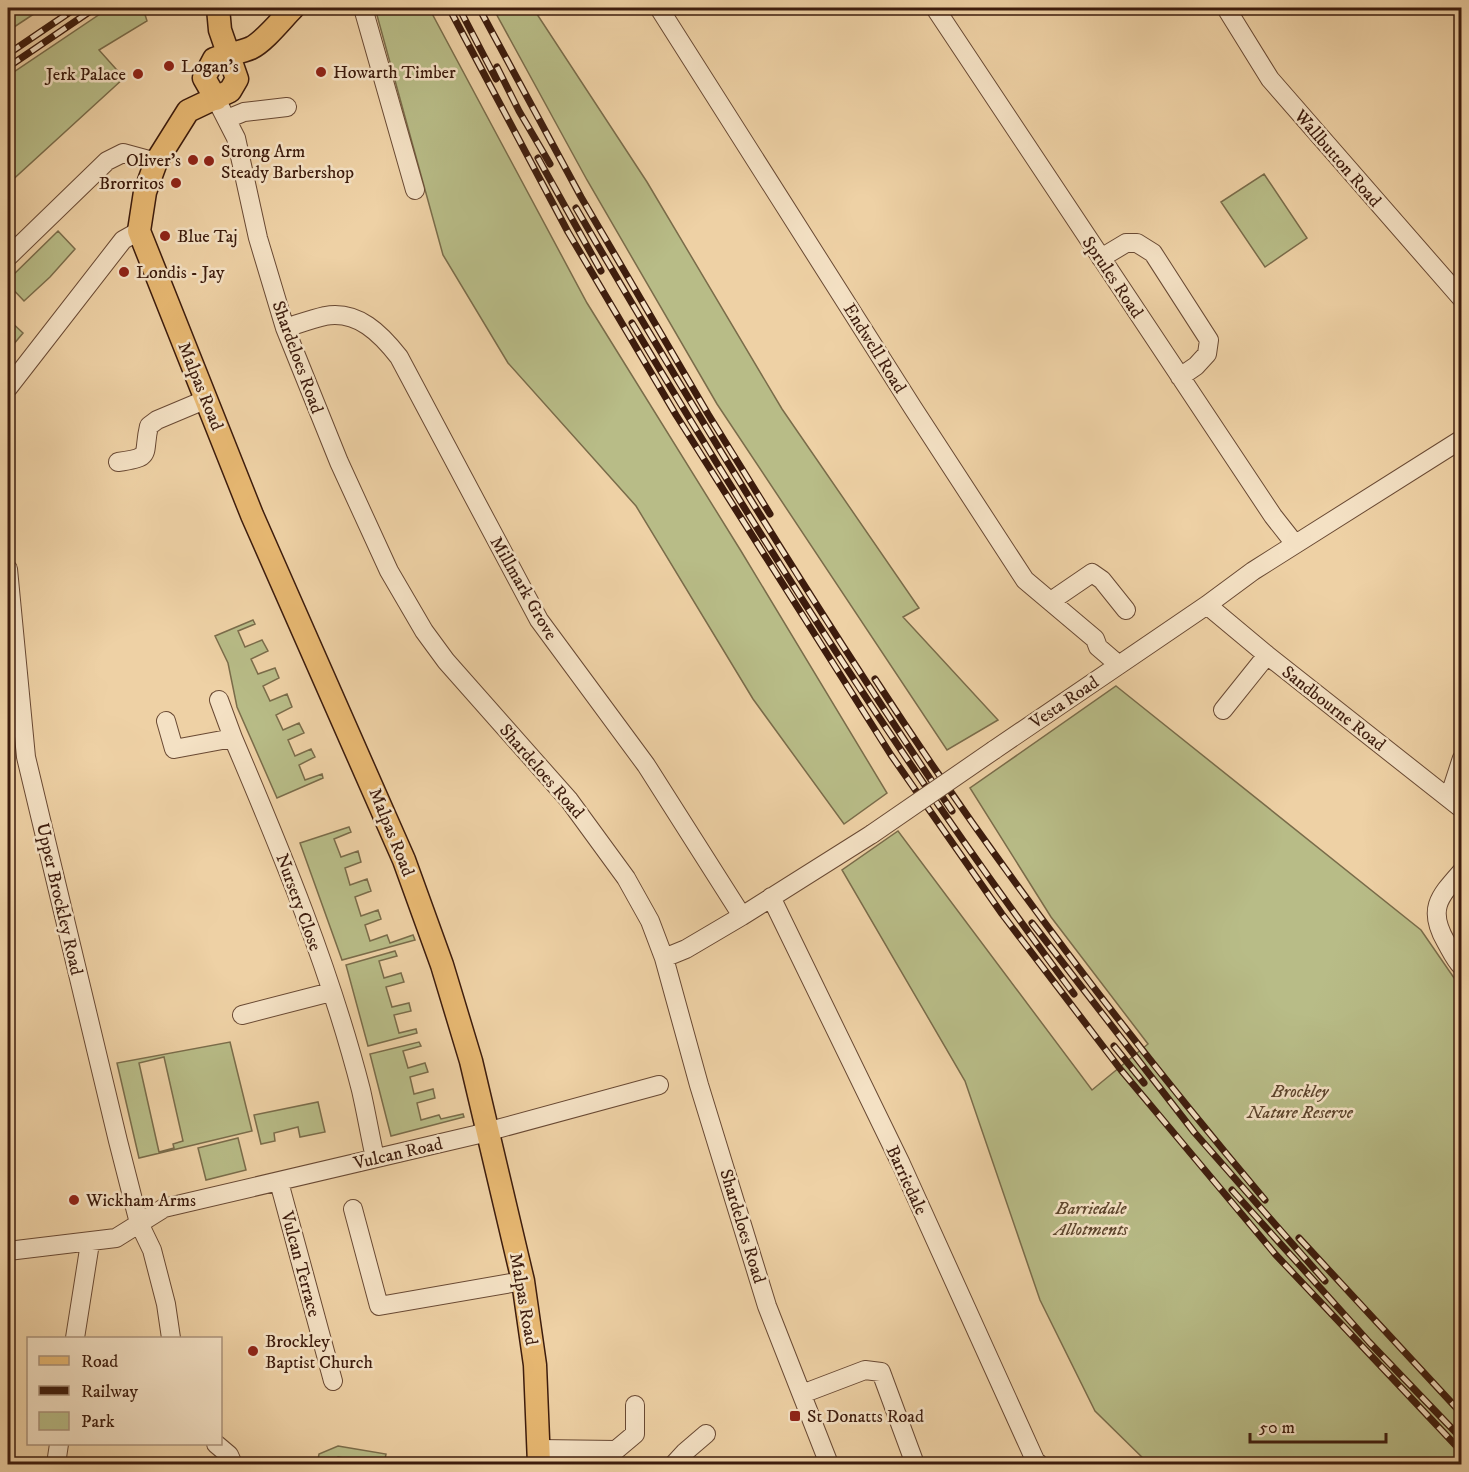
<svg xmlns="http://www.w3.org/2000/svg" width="1469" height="1472" viewBox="0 0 1469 1472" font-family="'IM FELL DW Pica',serif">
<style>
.green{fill:#b8bc87;stroke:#7a6c4a;stroke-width:1.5;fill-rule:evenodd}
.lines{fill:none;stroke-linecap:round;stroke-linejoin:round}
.minor-casing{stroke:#694933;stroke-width:20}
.major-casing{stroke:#3d1c0d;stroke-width:25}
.minor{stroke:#f4e1c4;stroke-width:18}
.major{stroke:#e7b872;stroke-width:22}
.rail-casing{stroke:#3d1c0d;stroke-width:7}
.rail{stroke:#f4e1c4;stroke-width:4.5;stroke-dasharray:14;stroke-linecap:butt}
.minor-bridge-casing{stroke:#694933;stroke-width:20;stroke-linecap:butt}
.minor-bridge{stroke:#f4e1c4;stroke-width:18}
.poi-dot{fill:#8f2418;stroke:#f4e1c4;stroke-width:2}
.labels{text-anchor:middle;stroke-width:5;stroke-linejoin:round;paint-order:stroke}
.poi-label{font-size:18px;fill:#3d1c0d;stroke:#f4e1c4;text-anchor:start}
.street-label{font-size:18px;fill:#3d1c0d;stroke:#f4e1c4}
.park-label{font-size:18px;font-style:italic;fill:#5c442c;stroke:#f4e1c4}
</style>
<rect width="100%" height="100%" fill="#eed1a5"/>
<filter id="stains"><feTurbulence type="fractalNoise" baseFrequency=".00333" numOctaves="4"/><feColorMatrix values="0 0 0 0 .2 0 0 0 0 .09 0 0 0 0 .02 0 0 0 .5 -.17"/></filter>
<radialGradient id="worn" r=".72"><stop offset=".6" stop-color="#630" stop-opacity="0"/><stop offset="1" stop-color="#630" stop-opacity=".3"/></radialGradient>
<path class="green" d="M 8,8 L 43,8 L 8,31 Z
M 109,8 L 143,8 L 147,21 L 99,50 L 124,78 L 8,184 L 8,76 Z
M 375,8 L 429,8 L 587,303 L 741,551 L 887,793 L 844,824 L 753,699 L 636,506 L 508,363 L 443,255 Z
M 493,8 L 533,8 L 647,182 L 782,409 L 919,608 L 903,617 L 998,720 L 947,750 L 717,404 L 587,180 Z
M 1264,174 L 1307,238 L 1265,267 L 1221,202 Z
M 58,231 L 75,249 L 50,277 L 24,301 L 8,284 L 8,280 Z
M 8,319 L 23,333 L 8,351 Z
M 253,620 L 255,624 L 238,631 L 245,647 L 262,640 L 268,651 L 251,659 L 258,674 L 275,668 L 279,678 L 263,686 L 270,701 L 287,694 L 292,707 L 276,715 L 283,730 L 299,723 L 304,733 L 288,740 L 295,756 L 311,749 L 315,757 L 299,765 L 305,780 L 322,774 L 323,778 L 277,798 L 237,707 L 228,663 L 215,636 Z
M 1116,686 L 1421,930 L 1461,988 L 1461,1464 L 1149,1464 L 1095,1411 L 1040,1300 L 965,1081 L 842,870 L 898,831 L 1092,1090 L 1148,1044 L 1051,917 L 970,788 Z
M 349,827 L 351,832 L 334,839 L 341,857 L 358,851 L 361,862 L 345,868 L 350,885 L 367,879 L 371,891 L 355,897 L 361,916 L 378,910 L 381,919 L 365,925 L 370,941 L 387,935 L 390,943 L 413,935 L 415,940 L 342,960 L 300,843 Z
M 395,951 L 397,956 L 379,961 L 384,978 L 401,973 L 404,982 L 386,987 L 392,1007 L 409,1003 L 411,1011 L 394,1015 L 399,1033 L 416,1029 L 417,1033 L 368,1046 L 346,965 Z
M 230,1042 L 252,1131 L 139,1158 L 117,1063 ZM 164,1057 L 183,1141 L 173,1144 L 174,1148 L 159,1152 L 139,1063 Z
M 419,1042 L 421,1046 L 403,1051 L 408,1068 L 425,1063 L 428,1072 L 410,1077 L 414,1094 L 433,1089 L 435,1098 L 417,1103 L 421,1120 L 439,1115 L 441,1119 L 463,1114 L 464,1117 L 391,1136 L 370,1054 Z
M 318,1102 L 325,1132 L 300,1137 L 298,1127 L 274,1133 L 275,1141 L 261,1144 L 254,1115 Z
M 238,1138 L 246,1170 L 206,1180 L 198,1148 Z
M 338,1446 L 386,1454 L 384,1464 L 368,1464 L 368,1462 L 338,1457 L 336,1464 L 317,1464 L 319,1454 Z"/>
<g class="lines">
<defs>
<path id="minor" d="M 363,8 L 415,190
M 659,8 L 913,408 L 1025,580 L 1095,639 L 1098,647 L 1119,665
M 935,8 L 1273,516 L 1295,544
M 1226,8 L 1270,79 L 1462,299
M 216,99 L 236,138 L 258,238 L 285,328 L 339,462 L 389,571 L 424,631 L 446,661 L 569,800 L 626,878 L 650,921 L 664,958 L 699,1085 L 767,1306 L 829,1464
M 227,119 L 244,112 L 287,107
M 8,257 L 107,161 L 123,153 L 156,162
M 1101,258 L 1126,243 L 1137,243 L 1153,253 L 1209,340 L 1207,354 L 1196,366 L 1180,377
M 285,328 C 298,324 312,319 325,316 C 358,310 381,334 399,357 L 539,620 L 646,765 L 742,916
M 8,388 L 123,240 L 139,231
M 118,462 C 154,457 142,455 149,426 L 157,420 L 207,399
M 8,569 L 26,757 L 118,1141 L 139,1223 L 152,1250 L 166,1304 L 171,1338
M 1051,601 L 1092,573 L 1102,580 L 1126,610
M 1207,605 L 1267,655 L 1462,809
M 219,700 L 233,738
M 1223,710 L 1267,655
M 166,721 L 174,749 L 233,738 C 282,853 330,969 361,1090 C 366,1112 370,1135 375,1158
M 994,750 L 1207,605 L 1253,571 L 1462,439
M 1449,798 L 1462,758
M 1462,871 C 1439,897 1427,909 1446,942 C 1451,951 1455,960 1462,967
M 771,897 L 901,1164 L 1035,1460 L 1039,1464
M 664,958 L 686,949 L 742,916 L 872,834
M 242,1015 L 331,992
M 279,1182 L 333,1381
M 353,1209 L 379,1306 L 523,1281
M 8,1251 L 116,1238 L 164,1208 L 475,1135 L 659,1085
M 75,1338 L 90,1243
M 802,1394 L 865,1370 L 881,1372 L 915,1464
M 216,1444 L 229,1455 L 233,1464
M 540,1449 L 616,1450 L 635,1434 L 635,1405
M 56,1464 L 59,1444
M 674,1464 L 685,1452 L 706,1434"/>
<path id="major" d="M 218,8 L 220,30 L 237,79 L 230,91 L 188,111 L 156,162 L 145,192 L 139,231 L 252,515 L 404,860 L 442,965 L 471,1061 L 523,1281 L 535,1365 L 539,1464
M 216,99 L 204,78 L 214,59 C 225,55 242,52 251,48 C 265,41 282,19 293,8"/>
</defs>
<use href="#minor" class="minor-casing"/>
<use href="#major" class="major-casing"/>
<use href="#minor" class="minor"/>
<use href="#major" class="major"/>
<defs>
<path id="rail" d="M 449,8 L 568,232 L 676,415 L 891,755 L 1002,914 L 1121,1070 L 1275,1254 L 1462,1452
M 459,8 L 496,79
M 479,8 L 581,197 L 708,414 L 770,514
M 8,54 L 76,8
M 8,67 L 95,8
M 497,67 L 519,111 L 550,164
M 538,158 L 601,271
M 576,208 C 695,413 819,615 952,811
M 632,323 C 769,553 913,779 1074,994
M 875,679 C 993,861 1125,1034 1265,1200
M 1032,923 L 1194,1132 L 1325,1281
M 1114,1046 L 1144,1083
M 1232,1190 L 1369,1342 L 1462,1439
M 1299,1238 L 1462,1414"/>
</defs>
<use href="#rail" class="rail-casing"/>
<use href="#rail" class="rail"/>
<defs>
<path id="minor-bridge" d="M 872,834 L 994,750"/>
</defs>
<use href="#minor-bridge" class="minor-bridge-casing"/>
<use href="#minor-bridge" class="minor-bridge"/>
</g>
<g class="poi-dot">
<circle cx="169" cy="66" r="6"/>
<circle cx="321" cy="72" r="6"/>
<circle cx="138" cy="74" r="6"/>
<circle cx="193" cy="160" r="6"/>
<circle cx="209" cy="161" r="6"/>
<circle cx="176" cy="183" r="6"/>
<circle cx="165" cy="236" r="6"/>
<circle cx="124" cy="272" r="6"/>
<circle cx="74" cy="1200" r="6"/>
<circle cx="253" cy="1351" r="6"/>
<rect x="789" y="1410" width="12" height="12" rx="3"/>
</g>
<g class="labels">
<g class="poi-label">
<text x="181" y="72">Logan's</text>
<text x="333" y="78">Howarth Timber</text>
<text x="126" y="80" text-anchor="end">Jerk Palace</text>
<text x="221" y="157">Strong Arm<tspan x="221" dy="21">Steady Barbershop</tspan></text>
<text x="181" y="166" text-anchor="end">Oliver's</text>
<text x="164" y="189" text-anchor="end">Brorritos</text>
<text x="177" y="242">Blue Taj</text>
<text x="136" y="278">Londis - Jay</text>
<text x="86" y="1206">Wickham Arms</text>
<text x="265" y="1347">Brockley<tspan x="265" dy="21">Baptist Church</tspan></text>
<text x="807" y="1422">St Donatts Road</text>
</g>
<g class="street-label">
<text transform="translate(1338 158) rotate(49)" y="6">Wallbutton Road</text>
<text transform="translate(1113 277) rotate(56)" y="6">Sprules Road</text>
<text transform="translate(875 348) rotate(58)" y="6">Endwell Road</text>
<text transform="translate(298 357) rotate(70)" y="6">Shardeloes Road</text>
<text transform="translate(201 386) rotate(68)" y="6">Malpas Road</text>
<text transform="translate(524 588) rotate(60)" y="6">Millmark Grove</text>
<text transform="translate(1064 702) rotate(-34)" y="6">Vesta Road</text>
<text transform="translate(1334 708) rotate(38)" y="6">Sandbourne Road</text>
<text transform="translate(542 771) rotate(49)" y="6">Shardeloes Road</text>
<text transform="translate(392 832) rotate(68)" y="6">Malpas Road</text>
<text transform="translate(60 899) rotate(77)" y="6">Upper Brockley Road</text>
<text transform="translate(299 902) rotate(70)" y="6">Nursery Close</text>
<text transform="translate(398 1153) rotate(-13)" y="6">Vulcan Road</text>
<text transform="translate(907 1180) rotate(65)" y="6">Barriedale</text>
<text transform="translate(743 1226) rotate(73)" y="6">Shardeloes Road</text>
<text transform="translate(301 1264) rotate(75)" y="6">Vulcan Terrace</text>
<text transform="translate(524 1299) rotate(80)" y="6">Malpas Road</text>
</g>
<g class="park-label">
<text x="1300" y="1097">Brockley<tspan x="1300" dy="21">Nature Reserve</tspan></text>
<text x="1091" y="1214">Barriedale<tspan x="1091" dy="21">Allotments</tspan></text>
</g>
</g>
<rect width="1469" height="1472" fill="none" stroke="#eed1a5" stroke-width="30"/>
<rect x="9" y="9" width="1451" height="1454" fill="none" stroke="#3d1c0d" stroke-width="3"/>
<rect x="15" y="15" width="1439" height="1442" fill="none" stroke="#3d1c0d" stroke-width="1.5"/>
<rect x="27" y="1337" width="195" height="108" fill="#f4e1c4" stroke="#ab927b" stroke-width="1.5"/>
<rect x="39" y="1356" width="30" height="9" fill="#e7b872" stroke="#ab927b" stroke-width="1.5"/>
<text x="81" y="1367" font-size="18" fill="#3d1c0d">Road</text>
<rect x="39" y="1386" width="30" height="9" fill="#3d1c0d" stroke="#ab927b" stroke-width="1.5"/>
<text x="81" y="1397" font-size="18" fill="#3d1c0d">Railway</text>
<rect x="39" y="1412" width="30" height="18" fill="#b8bc87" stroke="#ab927b" stroke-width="1.5"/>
<text x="81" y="1427" font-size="18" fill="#3d1c0d">Park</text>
<path d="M1250 1433v9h136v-9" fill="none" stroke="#3d1c0d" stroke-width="3"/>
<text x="1259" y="1433" font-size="18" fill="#3d1c0d" stroke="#f4e1c4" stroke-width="4.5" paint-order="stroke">50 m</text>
<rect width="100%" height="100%" filter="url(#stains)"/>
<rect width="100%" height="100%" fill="url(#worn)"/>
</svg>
